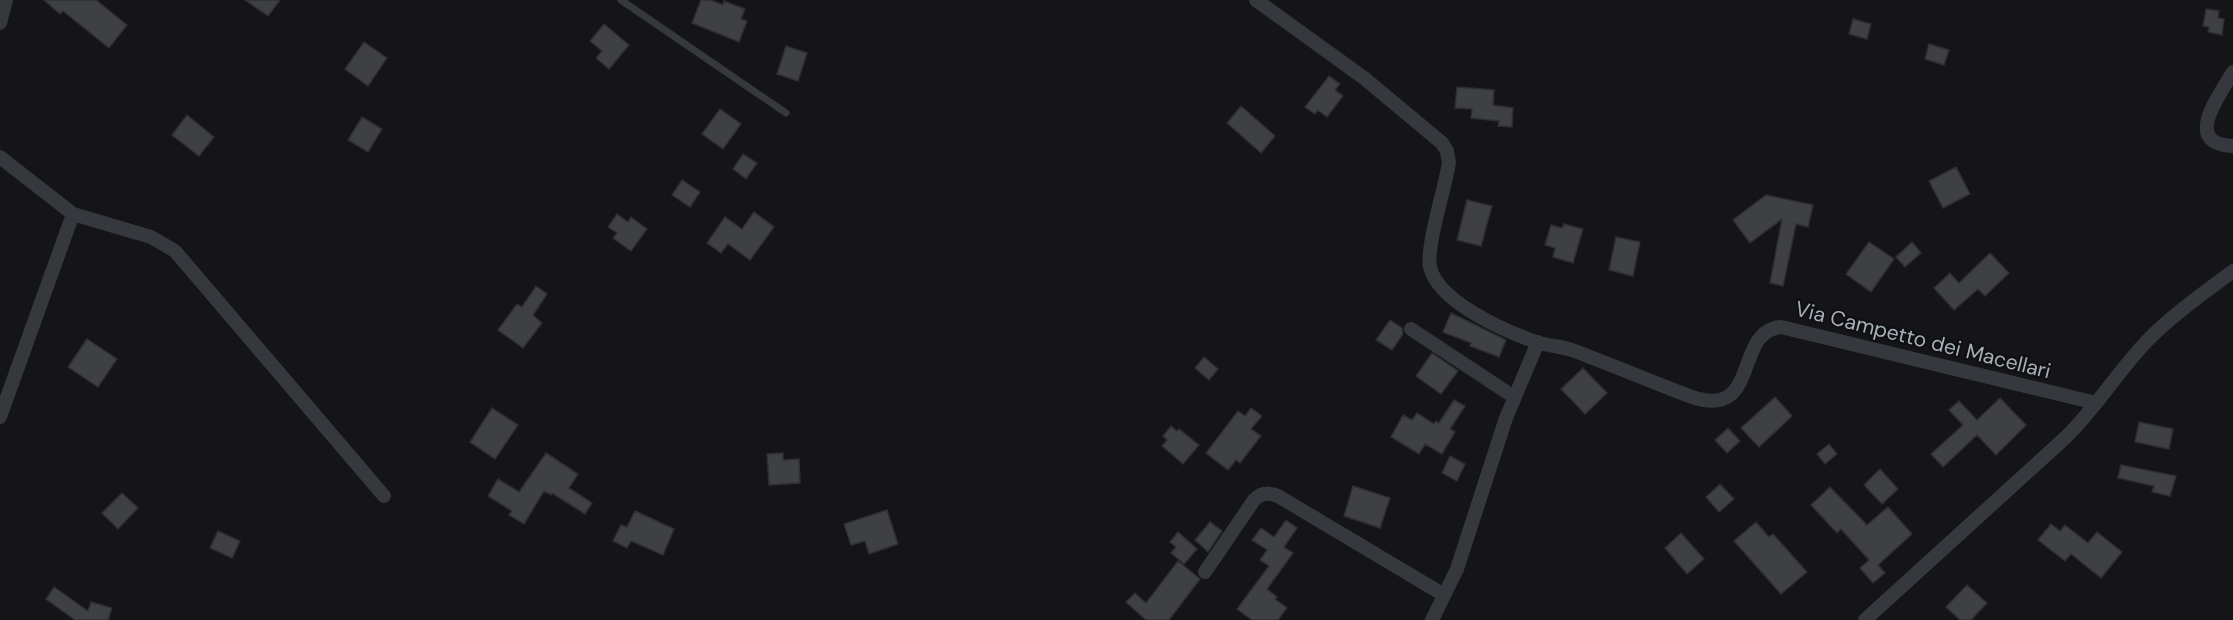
<svg xmlns="http://www.w3.org/2000/svg" width="2233" height="620" viewBox="0 0 2233 620" font-family="'DM Sans',sans-serif">
<style>
.building{fill:#3e4044;stroke:#2e2f33;stroke-width:1.5}
.lines{fill:none;stroke-linecap:round;stroke-linejoin:round}
.lane{stroke:#35383c;stroke-width:7}
.street{stroke:#35383c;stroke-width:14}
.labels{text-anchor:middle;stroke-width:4.5;stroke-linejoin:round;paint-order:stroke}
.street-label{font-size:21px;fill:#a5afb8;stroke:#101012}
</style>
<rect width="100%" height="100%" fill="#151517"/>
<path class="building" d="M 44,0 L 96,0 L 127,25 L 109,48 L 63,11 L 60,14 Z
M 245,0 L 280,0 L 268,16 Z
M 701,0 L 710,0 L 723,5 L 724,1 L 745,9 L 741,19 L 747,21 L 739,42 L 692,23 Z
M 2206,9 L 2219,11 L 2218,18 L 2224,19 L 2222,35 L 2208,32 L 2209,27 L 2203,26 Z
M 1853,19 L 1871,24 L 1867,39 L 1849,34 Z
M 604,24 L 629,45 L 609,69 L 596,58 L 602,51 L 590,41 Z
M 364,42 L 387,58 L 368,86 L 345,69 Z
M 1929,44 L 1949,50 L 1944,65 L 1925,59 Z
M 786,46 L 807,53 L 798,81 L 777,74 Z
M 1329,76 L 1340,84 L 1335,90 L 1343,96 L 1327,117 L 1318,110 L 1315,114 L 1305,107 Z
M 1457,87 L 1494,90 L 1493,105 L 1513,108 L 1512,127 L 1498,126 L 1499,121 L 1471,118 L 1472,109 L 1455,108 Z
M 1241,106 L 1275,136 L 1261,153 L 1227,123 Z
M 720,109 L 741,124 L 723,149 L 702,134 Z
M 187,115 L 214,137 L 199,156 L 172,135 Z
M 362,117 L 382,129 L 368,152 L 348,140 Z
M 743,154 L 757,163 L 746,179 L 733,169 Z
M 1956,167 L 1970,194 L 1943,208 L 1929,181 Z
M 682,180 L 700,192 L 690,207 L 672,195 Z
M 1766,195 L 1813,205 L 1808,227 L 1796,224 L 1783,286 L 1770,283 L 1782,219 L 1750,243 L 1733,220 Z
M 1467,200 L 1492,206 L 1481,246 L 1457,240 Z
M 754,212 L 774,227 L 750,260 L 728,244 L 721,253 L 707,243 L 725,217 L 742,229 Z
M 617,214 L 628,222 L 631,217 L 647,229 L 631,251 L 613,238 L 617,233 L 608,227 Z
M 1564,224 L 1583,229 L 1573,263 L 1553,257 L 1555,248 L 1545,245 L 1551,225 L 1562,228 Z
M 1616,237 L 1640,242 L 1633,276 L 1609,270 Z
M 1869,242 L 1894,259 L 1871,292 L 1846,274 Z
M 1912,242 L 1921,253 L 1905,267 L 1896,257 Z
M 1990,253 L 2009,273 L 1985,296 L 1978,289 L 1954,310 L 1934,288 L 1950,273 L 1959,283 Z
M 536,286 L 547,294 L 533,315 L 542,323 L 523,348 L 498,330 L 517,304 L 522,307 Z
M 1451,313 L 1506,340 L 1499,357 L 1470,346 L 1471,343 L 1443,332 Z
M 1390,320 L 1402,328 L 1403,334 L 1392,350 L 1376,340 Z
M 87,339 L 117,359 L 98,387 L 68,367 Z
M 1432,353 L 1458,371 L 1441,394 L 1416,376 Z
M 1204,357 L 1218,369 L 1209,380 L 1195,368 Z
M 1583,368 L 1607,393 L 1585,414 L 1561,389 Z
M 1775,397 L 1792,416 L 1759,447 L 1741,428 Z
M 2000,398 L 2026,425 L 1996,455 L 1977,435 L 1943,467 L 1931,454 L 1963,425 L 1949,410 L 1959,401 L 1977,420 Z
M 1454,400 L 1465,406 L 1450,429 L 1455,432 L 1442,454 L 1425,444 L 1419,454 L 1391,437 L 1403,415 L 1412,420 L 1417,413 L 1434,424 L 1436,421 L 1439,423 Z
M 492,408 L 518,425 L 495,459 L 470,442 Z
M 1251,408 L 1262,416 L 1251,429 L 1261,436 L 1240,463 L 1236,460 L 1228,470 L 1206,453 L 1238,411 L 1245,416 Z
M 2139,422 L 2173,429 L 2169,449 L 2135,442 Z
M 1171,426 L 1177,431 L 1179,429 L 1199,445 L 1183,464 L 1162,446 L 1167,440 L 1163,436 Z
M 1728,428 L 1740,441 L 1727,453 L 1715,440 Z
M 1829,444 L 1837,454 L 1825,464 L 1817,454 Z
M 546,453 L 578,474 L 569,488 L 592,503 L 585,514 L 552,493 L 551,495 L 544,491 L 524,524 L 509,515 L 512,511 L 488,496 L 498,479 L 519,492 Z
M 783,453 L 783,460 L 799,459 L 800,483 L 769,485 L 767,454 Z
M 1450,456 L 1465,464 L 1457,481 L 1442,473 Z
M 2121,465 L 2176,476 L 2170,496 L 2152,492 L 2154,486 L 2118,478 Z
M 1880,469 L 1898,489 L 1882,504 L 1864,485 Z
M 1720,484 L 1734,499 L 1719,512 L 1706,497 Z
M 1353,486 L 1390,498 L 1380,528 L 1344,516 Z
M 1830,487 L 1867,525 L 1888,507 L 1912,534 L 1878,565 L 1885,573 L 1873,583 L 1860,568 L 1869,560 L 1841,529 L 1837,533 L 1811,505 Z
M 122,493 L 138,508 L 118,529 L 102,513 Z
M 887,510 L 898,544 L 869,554 L 865,541 L 851,545 L 844,524 Z
M 635,511 L 674,529 L 663,555 L 631,541 L 627,548 L 613,541 L 621,525 L 627,527 Z
M 1286,520 L 1297,528 L 1284,547 L 1293,553 L 1267,589 L 1277,597 L 1275,599 L 1287,608 L 1278,620 L 1252,620 L 1237,609 L 1269,566 L 1260,560 L 1267,550 L 1252,540 L 1261,528 L 1274,537 Z
M 1210,522 L 1222,531 L 1208,552 L 1195,540 Z
M 1756,522 L 1769,537 L 1773,534 L 1807,572 L 1781,594 L 1734,541 Z
M 2051,524 L 2060,531 L 2065,525 L 2088,543 L 2097,532 L 2122,552 L 2101,578 L 2071,554 L 2065,561 L 2038,540 Z
M 218,531 L 240,541 L 232,558 L 210,548 Z
M 1178,532 L 1197,549 L 1184,564 L 1171,553 L 1176,547 L 1170,542 Z
M 1681,533 L 1704,559 L 1687,574 L 1665,548 Z
M 1178,561 L 1200,579 L 1169,620 L 1146,620 L 1126,602 L 1135,593 L 1146,603 Z
M 1967,585 L 1987,603 L 1971,620 L 1960,620 L 1946,607 Z
M 54,587 L 88,611 L 91,602 L 112,608 L 108,620 L 75,620 L 46,599 Z"/>
<g class="lines">
<path class="lane" d="M 621,0 L 786,113"/>
<path class="street" d="M 1256,0 L 1364,78 L 1442,143 L 1447,151 L 1449,163 C 1445,188 1426,247 1430,267 C 1438,302 1505,331 1536,342 C 1548,346 1560,346 1572,350 C 1612,365 1652,382 1692,397 C 1761,420 1733,331 1781,327 L 2096,403
M 0,23 L 6,0
M 2233,72 C 2220,95 2181,144 2233,146
M 0,157 L 73,214 L 0,417
M 73,214 L 151,237 L 175,251 L 384,496
M 1411,329 L 1514,397
M 1205,572 L 1254,500 C 1261,493 1269,492 1278,496 L 1444,595
M 1432,620 L 1457,569 L 1506,418 L 1538,342
M 1865,620 L 2066,437 C 2096,408 2118,371 2147,341 C 2172,315 2204,293 2233,271"/>
</g>
<g class="labels">
<g class="street-label">
<text transform="translate(1923 340) rotate(14)" y="7">Via Campetto dei Macellari</text>
</g>
</g>
</svg>
